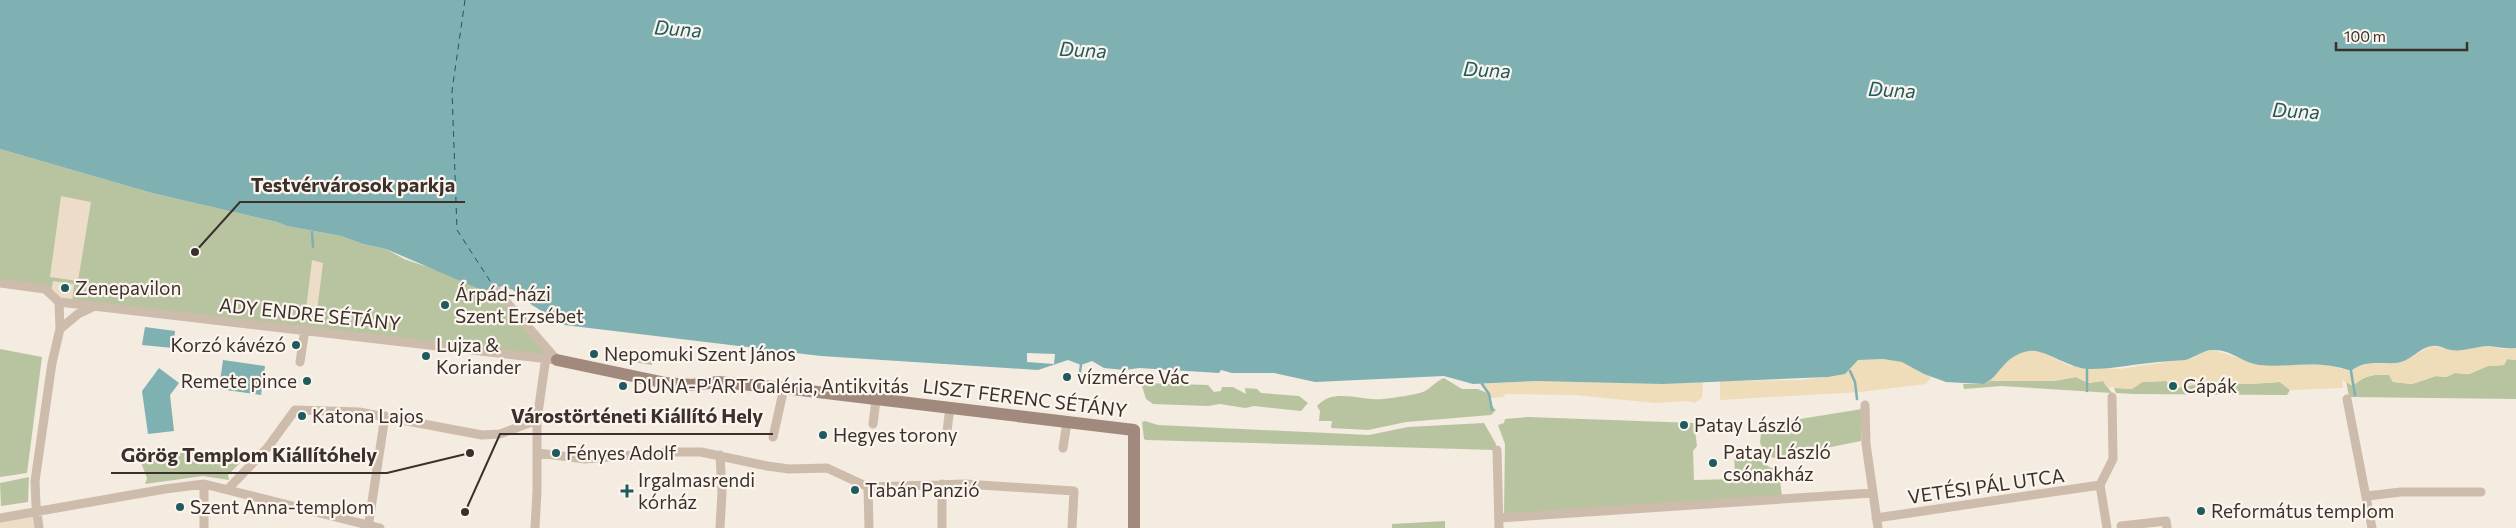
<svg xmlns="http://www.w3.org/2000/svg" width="2516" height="528" viewBox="0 0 2516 528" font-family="Commissioner,sans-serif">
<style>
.green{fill:#b8c4a0}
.sand{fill:#efdcb8}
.plaza{fill:#ecdcc8}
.water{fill:#7fb0b2}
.pier{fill:#f4ebe1}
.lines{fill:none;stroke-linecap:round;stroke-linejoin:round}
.stream{stroke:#7fb0b2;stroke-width:2.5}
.ferry{stroke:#1f5a5e;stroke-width:1;stroke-dasharray:6 5;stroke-linecap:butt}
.street{stroke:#cdbbac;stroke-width:9}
.secondary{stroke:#a18a7d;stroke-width:12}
.poi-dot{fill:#1f5a5e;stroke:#fbf5ee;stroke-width:2}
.labels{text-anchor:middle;stroke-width:4.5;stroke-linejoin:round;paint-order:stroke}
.poi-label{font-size:19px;fill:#3b302b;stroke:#fbf5ee;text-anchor:start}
.street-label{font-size:19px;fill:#3b302b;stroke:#fbf5ee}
.water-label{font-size:20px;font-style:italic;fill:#1f5a5e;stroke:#fbf5ee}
.leader{fill:none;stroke:#3b302b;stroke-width:2}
.callout-dot{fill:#3b302b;stroke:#fbf5ee;stroke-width:2}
.callout-label{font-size:20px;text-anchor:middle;font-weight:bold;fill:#3b302b;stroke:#fbf5ee;stroke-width:4.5;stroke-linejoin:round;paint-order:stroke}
</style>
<rect width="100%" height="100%" fill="#f4ebe1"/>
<path class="green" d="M 0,149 L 152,193 L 277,222 L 287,226 L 341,236 L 363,244 L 386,249 L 404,259 L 496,290 L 557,360 L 93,307 L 51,292 L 0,283 Z
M 0,349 L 42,357 L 27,473 L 0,477 Z
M 608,354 L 653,359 L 652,365 L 608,358 Z
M 2507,359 L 2516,360 L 2516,399 L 2349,397 L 2346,381 L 2353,386 C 2363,376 2375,373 2389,375 L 2393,382 L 2412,384 L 2436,376 L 2446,377 L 2455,373 L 2469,374 L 2488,366 L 2504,365 Z
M 2076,377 L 2088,383 L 2103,381 L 2112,393 L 2001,386 L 1964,389 L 1963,384 L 1984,384 L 1990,381 L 2054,381 Z
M 1444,378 L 1462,389 L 1478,389 L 1489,394 L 1491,405 L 1496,410 L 1491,415 L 1406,422 L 1368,430 L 1331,428 L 1332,421 L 1319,421 L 1320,411 L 1317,406 C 1333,387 1361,401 1383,399 C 1392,398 1417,395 1425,391 C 1432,387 1436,381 1444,378 Z
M 2166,381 L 2172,389 L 2203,383 L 2249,384 L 2280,382 L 2290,390 L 2287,395 L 2134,394 L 2116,393 L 2114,388 L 2132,389 L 2142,382 Z
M 1145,383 L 1208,385 L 1214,392 L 1221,391 L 1222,387 L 1233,387 L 1246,394 L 1245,388 L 1257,389 L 1261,393 L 1299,396 L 1308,403 L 1301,411 L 1254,406 L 1245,408 L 1220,404 L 1208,406 L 1153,404 L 1146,399 L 1142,386 Z
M 1862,409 L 1861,441 L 1775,458 L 1764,455 L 1760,442 L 1762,425 Z
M 1528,417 L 1694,423 L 1697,446 L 1693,451 L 1694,480 L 1735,479 L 1734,451 L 1757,459 L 1771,468 L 1778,466 L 1782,496 L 1504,515 L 1505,444 L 1498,425 L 1504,423 L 1505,419 Z
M 1145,421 L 1158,425 L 1369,435 L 1408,427 L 1484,423 L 1496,444 L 1495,450 L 1146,440 L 1144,439 L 1142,422 Z
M 188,452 L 259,454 L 253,464 L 246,457 L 228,475 L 229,480 L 203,476 L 145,484 L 147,478 L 138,455 Z
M 29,477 L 28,502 L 1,506 L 0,483 Z
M 1445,521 L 1445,528 L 1392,528 L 1392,524 Z"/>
<path class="sand" d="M 2432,346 L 2451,350 L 2490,346 L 2503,349 L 2516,348 L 2516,360 L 2507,359 L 2504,365 L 2488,366 L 2469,374 L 2455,373 L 2446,377 L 2436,376 L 2412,384 L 2393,382 L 2389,375 C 2375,373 2363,376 2353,386 L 2342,380 L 2343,388 L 2290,390 L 2280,382 L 2249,384 L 2203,383 L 2172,389 L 2166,381 L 2142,382 L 2132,389 L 2107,387 L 2103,381 L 2088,383 L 2076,377 L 2054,381 L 1990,381 L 2003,364 L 2018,354 L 2031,350 L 2041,352 L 2070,366 L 2119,369 L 2194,358 L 2203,351 L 2214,350 L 2260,365 L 2329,365 L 2350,371 C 2367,359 2379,365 2396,363 C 2410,361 2419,351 2432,346 Z
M 1883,359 L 1902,362 L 1931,377 L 1926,384 L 1860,392 L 1720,400 L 1720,381 L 1800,380 L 1828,377 L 1845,374 L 1858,360 Z
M 1536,381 L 1663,384 L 1703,382 L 1702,398 L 1695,403 L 1686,401 L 1656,403 L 1575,395 L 1506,394 L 1503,397 L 1490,398 L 1482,384 Z"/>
<path class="plaza" d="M 61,196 L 91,202 L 78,281 L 50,277 Z
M 312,260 L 323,263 L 317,311 L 306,310 Z
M 53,281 L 74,284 L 72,303 L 59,302 L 51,292 Z
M 36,516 L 38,528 L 0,528 L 0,522 Z"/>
<path class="water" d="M 0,0 L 2516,0 L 2516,348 C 2506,349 2499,347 2489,346 C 2477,346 2463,352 2451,350 C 2444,349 2439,345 2432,346 C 2418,348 2411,362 2395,363 C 2378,364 2365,360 2351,371 C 2319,359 2291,368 2260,365 C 2243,363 2230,349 2213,350 C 2202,350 2195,358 2185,360 C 2176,361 2167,361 2158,362 C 2134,364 2115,369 2090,369 C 2069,369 2044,348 2029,351 C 2002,356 2001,376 1984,384 L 1946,382 L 1924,374 L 1902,362 L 1883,359 L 1858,360 L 1845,374 L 1828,377 L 1663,384 L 1536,381 L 1473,384 L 1444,376 L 1315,382 L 1274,373 L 1232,373 L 1221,370 L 1219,373 L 1139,368 L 1125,370 L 1104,368 L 1092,361 L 1081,365 L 1068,360 L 1038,370 L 821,356 L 564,325 L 532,305 L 513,290 L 502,286 L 491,294 L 386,249 L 363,244 L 341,236 L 287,226 L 277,222 L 152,193 L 0,149 Z
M 145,327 L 175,331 L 173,348 L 142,345 Z
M 223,360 L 265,366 L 261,395 L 219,389 Z
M 159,368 L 179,383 L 170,395 L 174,431 L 148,434 L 142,391 Z"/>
<path class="pier" d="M 1027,353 L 1055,354 L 1054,364 L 1027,362 Z"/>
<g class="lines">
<path class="stream" d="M 312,232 L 313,247
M 784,361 L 784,352
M 2087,369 L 2087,391
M 1850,371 L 1855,382 L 1857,399
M 2351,371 L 2355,395
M 1079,379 L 1081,365
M 1482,384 L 1489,394 L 1492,410"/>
<path class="ferry" d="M 465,0 L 452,91 L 457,230 L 494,287"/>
<path class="street" d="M 0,283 L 45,289 L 59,302
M 496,290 L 556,359
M 59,302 L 557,360
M 60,329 L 78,314 L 93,307
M 300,362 L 305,329
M 2347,399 L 2372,528
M 1865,405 L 1866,444 L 1878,528
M 873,424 L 876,400
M 947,431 L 950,407
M 773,437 L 784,388
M 1063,448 L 1067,422
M 1497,450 L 1499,528
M 538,453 L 585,459 L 671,452 L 701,452 L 767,466 L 789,469 L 827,468 L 868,487 L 965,484 L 1074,491 L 1072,528
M 720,455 L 722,492 L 720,528
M 868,487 L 869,528
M 228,489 L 268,447 L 295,410 L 359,412 L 482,435 L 500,434 L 537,420
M 2367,496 L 2401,492 L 2481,492
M 0,518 L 165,489 L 204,484 L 380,528
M 1499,518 L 1872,493
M 1876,518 L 2100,485
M 2121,526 L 2166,521 L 2167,528
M 39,528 L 36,505 L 35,481 L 52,363 L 60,329 L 59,302
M 204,528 L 204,484
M 368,528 L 385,416
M 535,528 L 537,491 L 537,420 L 546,357
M 942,528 L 942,484
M 2107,528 L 2100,485 L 2113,459 L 2112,397"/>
<path class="secondary" d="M 557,360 L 666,383 L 691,385 L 718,382 L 784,388 L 1134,430 L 1134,528"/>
</g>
<g class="poi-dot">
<circle cx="65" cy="288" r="5"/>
<circle cx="445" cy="305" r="5"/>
<circle cx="296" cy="345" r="5"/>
<circle cx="594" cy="354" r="5"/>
<circle cx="426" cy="356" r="5"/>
<circle cx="1067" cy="377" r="5"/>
<circle cx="307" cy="381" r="5"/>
<circle cx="623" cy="386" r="5"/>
<circle cx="2173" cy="386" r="5"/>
<circle cx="302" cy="416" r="5"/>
<circle cx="1684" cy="425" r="5"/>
<circle cx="823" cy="435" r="5"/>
<circle cx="556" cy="453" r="5"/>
<circle cx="1713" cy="463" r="5"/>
<circle cx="855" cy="490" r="5"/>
<path d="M624.5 483.5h5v5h5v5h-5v5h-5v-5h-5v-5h5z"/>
<circle cx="180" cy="507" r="5"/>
<circle cx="2201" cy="511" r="5"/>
</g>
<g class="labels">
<g class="poi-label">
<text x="75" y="295">Zenepavilon</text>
<text x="455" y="301">Árpád-házi<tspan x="455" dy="22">Szent Erzsébet</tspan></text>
<text x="286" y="352" text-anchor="end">Korzó kávézó</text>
<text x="436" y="352">Lujza &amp;<tspan x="436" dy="22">Koriander</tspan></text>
<text x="604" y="361">Nepomuki Szent János</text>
<text x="1077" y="384">vízmérce Vác</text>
<text x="297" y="388" text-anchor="end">Remete pince</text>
<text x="633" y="393">DUNA-P'ART Galéria, Antikvitás</text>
<text x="2183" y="393">Cápák</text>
<text x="312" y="423">Katona Lajos</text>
<text x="1694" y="432">Patay László</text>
<text x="833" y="442">Hegyes torony</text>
<text x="1723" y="459">Patay László<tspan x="1723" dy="22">csónakház</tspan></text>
<text x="566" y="460">Fényes Adolf</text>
<text x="638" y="487">Irgalmasrendi<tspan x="638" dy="22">kórház</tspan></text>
<text x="865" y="497">Tabán Panzió</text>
<text x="190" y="514">Szent Anna-templom</text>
<text x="2211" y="518">Református templom</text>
</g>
<g class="street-label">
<text transform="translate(310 314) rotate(6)" y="7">ADY ENDRE SÉTÁNY</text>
<text transform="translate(1025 398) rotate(7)" y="7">LISZT FERENC SÉTÁNY</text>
<text transform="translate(1986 486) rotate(-8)" y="7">VETÉSI PÁL UTCA</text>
</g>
<g class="water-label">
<text transform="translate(678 29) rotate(4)" y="7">Duna</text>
<text transform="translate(1083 50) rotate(3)" y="7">Duna</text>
<text transform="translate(1487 70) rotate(3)" y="7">Duna</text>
<text transform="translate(1892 90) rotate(3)" y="7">Duna</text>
<text transform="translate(2296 111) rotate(3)" y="7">Duna</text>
</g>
</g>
<path class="leader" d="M195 252L240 202H465M465 512L500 434H773M470 453L387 473H111"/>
<g class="callout-dot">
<circle cx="195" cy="252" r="5"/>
<circle cx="465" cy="512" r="5"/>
<circle cx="470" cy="453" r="5"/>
</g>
<g class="callout-label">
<text x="353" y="192">Testvérvárosok parkja</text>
<text x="637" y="423">Várostörténeti Kiállító Hely</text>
<text x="249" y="462">Görög Templom Kiállítóhely</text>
</g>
<path d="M2336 42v8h131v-8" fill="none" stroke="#3b302b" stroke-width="2.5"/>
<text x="2344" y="42" font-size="15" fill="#3b302b" stroke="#fbf5ee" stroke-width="4" paint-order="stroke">100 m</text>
</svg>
